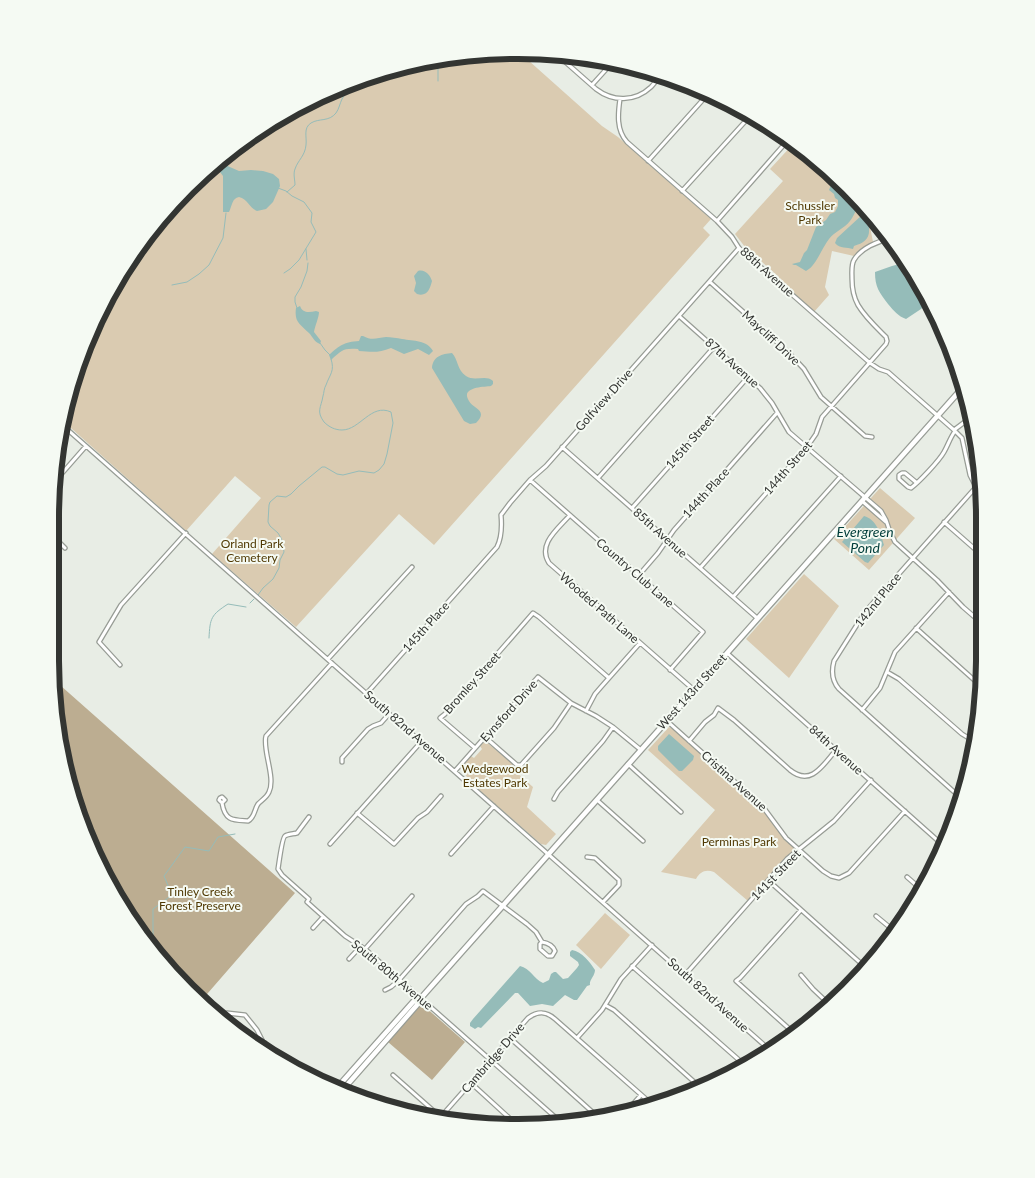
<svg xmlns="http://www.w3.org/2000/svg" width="1035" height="1178" viewBox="0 0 1035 1178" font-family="Lato,sans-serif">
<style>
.green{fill:#dacbb1}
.forest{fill:#bcad91}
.water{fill:#95bcb9}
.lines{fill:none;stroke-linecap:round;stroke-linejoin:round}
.stream{stroke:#95bcb9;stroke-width:1}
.street-casing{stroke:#979c95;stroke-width:5.5}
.secondary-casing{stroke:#979c95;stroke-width:7}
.street{stroke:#fff;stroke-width:3}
.secondary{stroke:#fff;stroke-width:4.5}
.labels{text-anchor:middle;stroke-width:4;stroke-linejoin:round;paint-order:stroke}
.park-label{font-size:12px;fill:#503903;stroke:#f5faf3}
.street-label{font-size:12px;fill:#333532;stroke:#f5faf3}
.water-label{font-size:14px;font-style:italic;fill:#003d3a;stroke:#f5faf3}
.rim{fill:none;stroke:#333532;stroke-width:6}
</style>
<rect width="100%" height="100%" fill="#e8ede5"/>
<path class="green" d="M 519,52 L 602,126 L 618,137 L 711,219 L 703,228 L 710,235 L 434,545 L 399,514 L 296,627 L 212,554 L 261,498 L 235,476 L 186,531 L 62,420 L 112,284 L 209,166 L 284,112 L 367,75 L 457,54 Z
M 791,140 L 802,147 L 866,206 L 873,242 L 859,251 L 854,256 L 832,251 L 825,287 L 829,295 L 814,312 L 778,280 L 779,277 L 745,247 L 735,234 L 783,181 L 770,169 L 794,143 Z
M 880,488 L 915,518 L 869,570 L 834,539 Z
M 804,574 L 839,606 L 789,678 L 746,639 Z
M 669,727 L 673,729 L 762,808 L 795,848 L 796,850 L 748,901 L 714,872 C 705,869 700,872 696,879 L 661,872 L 715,810 L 648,750 Z
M 485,741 L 517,767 L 516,772 L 533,787 L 527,807 L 556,834 L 546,845 L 541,844 L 473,785 L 461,769 L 462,766 L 471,756 L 474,758 L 482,749 L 480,746 Z
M 605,913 L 630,935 L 601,969 L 576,945 Z"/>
<path class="forest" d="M 52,678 L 295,893 L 201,1001 L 166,969 L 98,868 L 66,781 Z
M 424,1006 L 465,1042 L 432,1080 L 388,1042 L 419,1007 Z"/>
<path class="water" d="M 216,161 L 239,171 L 251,170 L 263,171 L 273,174 L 279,179 L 280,186 L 273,202 L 266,209 L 257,211 C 249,208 248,199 239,197 C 232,198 232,206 229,212 L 223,212 L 223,176 L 220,172 L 208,168 Z
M 829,172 L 858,199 C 857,202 857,204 857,207 C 856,211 853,217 850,221 C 844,229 835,231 829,239 C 821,249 817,265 806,271 L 796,265 L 794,265 L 792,264 L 800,262 L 804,253 L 807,250 L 816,227 L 826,220 L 830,214 L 835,212 L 838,206 L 838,200 L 835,198 L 834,194 L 829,190 L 831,185 L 827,180 Z
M 862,215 L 865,215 C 868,219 868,223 869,228 C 870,239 864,243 854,246 L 853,249 C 847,247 840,249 835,243 L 837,238 Z
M 907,262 L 923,284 L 930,300 L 921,309 L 906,319 C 898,316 894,311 888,304 C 879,292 875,287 875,272 L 892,266 Z
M 418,271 C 425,269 430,275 432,281 C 430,289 427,297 417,294 L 414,291 L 416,283 L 414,276 Z
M 300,306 C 303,314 310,312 316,311 L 319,312 C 319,317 315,326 314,332 L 321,341 L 320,344 C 314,342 313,337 309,333 C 300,324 294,322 296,308 Z
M 361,336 L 363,336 C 372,341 377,338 386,337 C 391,337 397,338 402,339 C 414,341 427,340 433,351 L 429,355 L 418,349 L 404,354 L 391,348 C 379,353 372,352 359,351 L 358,349 C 343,348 342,350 331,360 L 329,355 C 340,345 344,342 359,341 Z
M 452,353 C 458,359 457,370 466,376 C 475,382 486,374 493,381 L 493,384 L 491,386 C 483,387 460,387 469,401 C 473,409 489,410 476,423 L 470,424 L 464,421 L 432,368 C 433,356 442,354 452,353 Z
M 864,516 C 876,519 881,534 884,545 L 868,563 L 865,562 L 842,542 Z
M 669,734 L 694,756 L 693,760 L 682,771 L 679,771 L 658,750 L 658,746 Z
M 572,950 C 582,952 590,962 595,970 C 595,976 589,980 590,985 L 587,986 L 577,1000 L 574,1000 L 565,995 L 553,1006 L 542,1004 L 530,1006 L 518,993 L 515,993 L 482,1027 L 481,1028 L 478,1027 L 475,1029 L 470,1026 L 470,1023 L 473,1019 L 520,966 C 530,968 534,979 543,983 L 549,980 L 551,974 L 554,972 L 556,972 L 563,979 L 568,978 L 577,968 L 579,965 L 578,962 L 570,956 L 570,952 Z"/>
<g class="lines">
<path class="stream" d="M 435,59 L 438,67 L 438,81
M 379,81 L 384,77 L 390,70
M 278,188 L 286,191 L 292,196 L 304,202 L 312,213 L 311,222 L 316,232 L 299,260 L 290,269 L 284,273
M 287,192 L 295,185 C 295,180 293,174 295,169 C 298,160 305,156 306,145 C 307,137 303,128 311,123 C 319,118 329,122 336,113 C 339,109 340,103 342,99 C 346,92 354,87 361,85
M 306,249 L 307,260
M 172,285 L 187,282 L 199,274 L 209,265 L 223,238 L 226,213
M 297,308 L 295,302 L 295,297 L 301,287 L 307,271 L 308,263
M 320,343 L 325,350 L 330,355
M 258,595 L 263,588 L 273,579 L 279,568 L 280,560 L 284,552 L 283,545 L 281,538 L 278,533 L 270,526 L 268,522 L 269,505 L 270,502 L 277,496 L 286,497 L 291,494 L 299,486 L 322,467 L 325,467 L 337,474 L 343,475 L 359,471 L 374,473 L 379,470 L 384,464 L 387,454 L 393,423 L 391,412 C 371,403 360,430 342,430 C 335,430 329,427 324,422 C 316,411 321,408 323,396 C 324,393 324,388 326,385 C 330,374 335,371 331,359
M 250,603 L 254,599
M 209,638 C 210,618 211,615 228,604 L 246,607
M 153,949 L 153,909 L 172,895 L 164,876 L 185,847 L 209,851 L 218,837 L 235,834"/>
<defs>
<path id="street" d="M 554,52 L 596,89 C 613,102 635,102 651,87 C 655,83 658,78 661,74
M 592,85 L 611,64
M 620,99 C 618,113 616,130 627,142 L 717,221 L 732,237 L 739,248 L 870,363 L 879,369 L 888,372 L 954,430 L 962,438 L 970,475 L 974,483 L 984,494
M 648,161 L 709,93
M 682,191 L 751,115
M 717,221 L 789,139
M 710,282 L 788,352 L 804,369 L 821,397 L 865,436 L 872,437
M 679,316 L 760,388 L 772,403 L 789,432 L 881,511 L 886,520 L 890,532 L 895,542 L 937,580 L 963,607 L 985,626
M 60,423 L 771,1051
M 954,430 L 970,418
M 562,447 L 757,618
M 598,478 L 714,347
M 57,479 L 86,446
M 530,480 L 703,632 L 670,670
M 917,483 L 905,473 L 902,473 L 899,475 L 899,479 L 908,487 L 911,488 C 919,482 939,461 944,452 C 948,445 950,438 955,431
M 862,501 L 886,522
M 632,508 L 748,377
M 570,515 C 558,529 537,544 549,563 L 694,690
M 944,522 L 984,557
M 55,538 L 65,548
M 700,568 L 807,447 L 816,434 L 822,417 L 886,344 L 887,341 L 886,337 C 876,327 865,317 858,305 C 853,296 852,289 852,279 C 852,272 851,265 854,260 C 861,248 878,241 890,239
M 639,575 L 658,553 L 674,530 L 777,413
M 733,597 L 841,476
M 916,628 L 982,687
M 727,653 L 945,847
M 328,659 L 412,567
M 120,665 L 99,642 L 121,605 L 186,533
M 887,672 L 899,679 L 962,734 L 977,743
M 367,693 L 497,547 C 502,537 502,526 501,515 L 510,503 L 530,480 L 546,466 L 739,248
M 862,710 L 880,688 L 895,652 L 949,592
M 586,711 L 595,694 L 601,687 L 640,643
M 667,721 L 763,807 L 786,838 L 823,871 L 831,876 L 839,878 L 849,873 L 905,811
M 485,737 L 517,765 L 521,765 L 554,728 L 571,703
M 689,741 L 705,722 L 714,715 L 718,708 L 734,720 L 790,770 C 811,787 823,765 836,750
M 475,748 L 440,718 L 445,714 L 533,613 L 539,617 L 609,678
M 342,762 L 342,758 L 368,729 L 373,726 L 381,723 L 389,714
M 628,764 L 681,812
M 455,771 L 538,677 L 571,703 L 596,716 L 613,727 L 641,750
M 554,799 L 558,792 L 603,741 L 613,727
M 962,799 L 839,689 C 832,681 831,672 834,661 L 865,612 L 976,487
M 597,800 L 643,841
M 222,803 L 219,800 L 220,798 L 222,797 L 225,800 L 222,803 C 225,821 233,820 248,821 C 255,817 254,810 258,804 C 262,800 267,797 269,792 C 276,778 262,749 266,736 L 332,663
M 357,813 L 394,844 L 418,818 L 427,812 L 441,796
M 309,817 L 297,833 C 293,834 288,834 285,836 C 282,838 279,863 278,869 L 282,875 L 309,899 L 307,902 L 345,936 L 365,949 L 563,1124
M 330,844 L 421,742
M 451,854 L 494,806
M 587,857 L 595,858 L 619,880 L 619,885 L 603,902
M 907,877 L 922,890
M 769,881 L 865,967
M 876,916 L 893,930
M 313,928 L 323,917
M 365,949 L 412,896
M 349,959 L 360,947
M 632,966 L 747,1067
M 685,975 L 787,859 L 834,821 L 871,780
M 801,975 L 813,989 L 831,1006
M 385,990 L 391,987 L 399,980 L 466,904 L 478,896 L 483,891 L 527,924 L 536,932 L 542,942 C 548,943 553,946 555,951 L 552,956 L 548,956 L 540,949 L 540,944 L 542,942
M 605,1005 L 614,1010 L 701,1088
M 227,1013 L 245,1015 L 257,1030 L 268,1052
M 810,1023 L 900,922 L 919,897
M 795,1034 L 736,981 L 740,978 L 801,910
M 510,1038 L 598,1117
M 577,1038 L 602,1010 L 621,979 L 652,945
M 256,1045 L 265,1043
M 393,1075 L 444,1120
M 471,1083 L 517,1125
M 626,1112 L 641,1095
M 438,1120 L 528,1018 C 538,1011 546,1011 555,1019 L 654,1106"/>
<path id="secondary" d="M 335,1090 L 413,1002 L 420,998
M 340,1093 L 417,1005 L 421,998 L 964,386"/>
</defs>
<use href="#street" class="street-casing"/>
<use href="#secondary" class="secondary-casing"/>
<use href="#street" class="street"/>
<use href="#secondary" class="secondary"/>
</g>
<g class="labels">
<g class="park-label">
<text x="810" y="210">Schussler<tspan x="810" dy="14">Park</tspan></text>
<text x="252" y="548">Orland Park<tspan x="252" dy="14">Cemetery</tspan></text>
<text x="495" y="773">Wedgewood<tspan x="495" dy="14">Estates Park</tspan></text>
<text x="739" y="846">Perminas Park</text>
<text x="200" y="896">Tinley Creek<tspan x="200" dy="14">Forest Preserve</tspan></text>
</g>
<g class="street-label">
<text transform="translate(767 272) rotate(42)" y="4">88th Avenue</text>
<text transform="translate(771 338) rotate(43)" y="4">Maycliff Drive</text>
<text transform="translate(732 363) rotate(42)" y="4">87th Avenue</text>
<text transform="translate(604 400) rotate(-48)" y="4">Golfview Drive</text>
<text transform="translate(690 442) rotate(-49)" y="4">145th Street</text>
<text transform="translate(788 468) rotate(-49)" y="4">144th Street</text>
<text transform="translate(706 493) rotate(-48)" y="4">144th Place</text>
<text transform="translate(660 533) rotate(42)" y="4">85th Avenue</text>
<text transform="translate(635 573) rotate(41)" y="4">Country Club Lane</text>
<text transform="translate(878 600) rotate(-51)" y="4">142nd Place</text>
<text transform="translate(599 608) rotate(41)" y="4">Wooded Path Lane</text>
<text transform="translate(426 627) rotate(-48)" y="4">145th Place</text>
<text transform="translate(472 683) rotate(-48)" y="4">Bromley Street</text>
<text transform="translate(692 692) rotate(-48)" y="4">West 143rd Street</text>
<text transform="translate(509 711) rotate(-48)" y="4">Eynsford Drive</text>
<text transform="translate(405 727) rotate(41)" y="4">South 82nd Avenue</text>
<text transform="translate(836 750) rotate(42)" y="4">84th Avenue</text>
<text transform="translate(734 781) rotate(42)" y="4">Cristina Avenue</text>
<text transform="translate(776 875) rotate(-46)" y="4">141st Street</text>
<text transform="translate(392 975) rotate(40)" y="4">South 80th Avenue</text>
<text transform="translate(708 995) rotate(42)" y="4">South 82nd Avenue</text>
<text transform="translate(493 1058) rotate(-49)" y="4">Cambridge Drive</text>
</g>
<g class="water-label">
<text x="865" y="537">Evergreen<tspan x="865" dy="16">Pond</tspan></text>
</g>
</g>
<path d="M0 0H1035V1178H0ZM517 59H518A458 458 0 0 1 976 517V661A458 458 0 0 1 518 1119H517A458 458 0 0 1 59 661V517A458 458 0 0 1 517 59Z" fill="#f5faf3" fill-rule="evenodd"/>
<path class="rim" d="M517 59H518A458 458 0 0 1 976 517V661A458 458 0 0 1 518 1119H517A458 458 0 0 1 59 661V517A458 458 0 0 1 517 59Z"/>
</svg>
